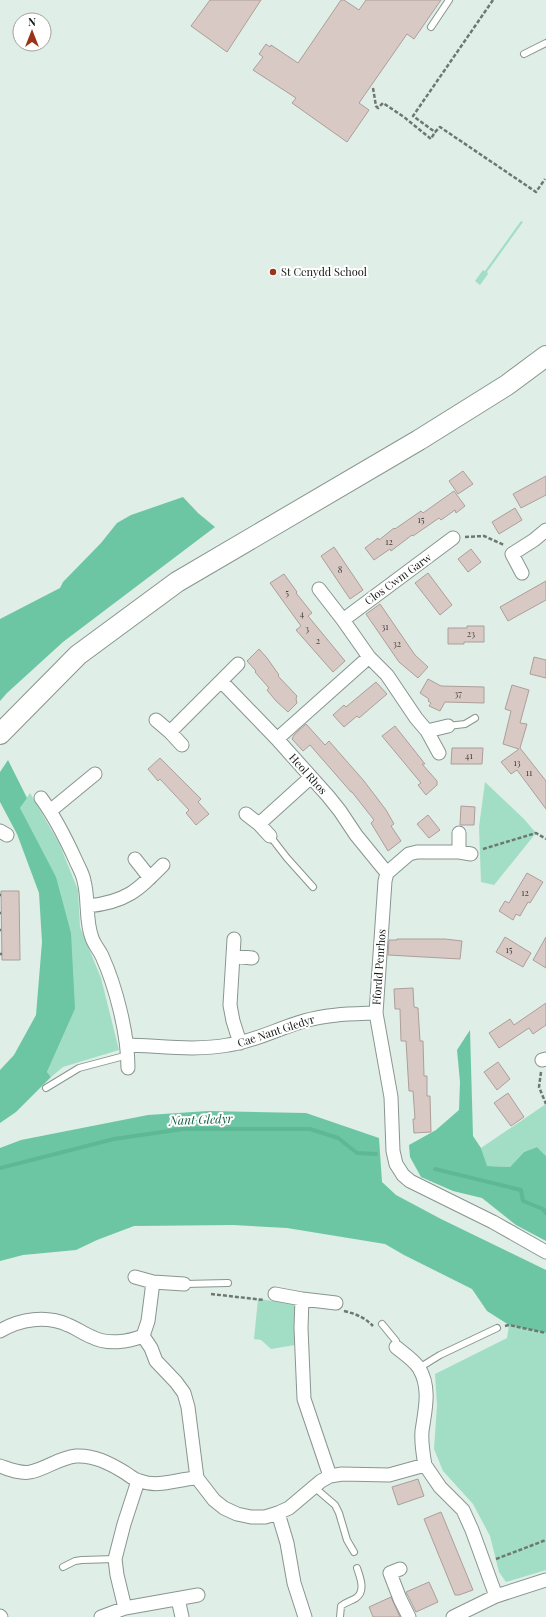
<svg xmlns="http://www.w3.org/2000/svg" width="546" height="1617" viewBox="0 0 546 1617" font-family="'Playfair Display',serif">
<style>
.green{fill:#a2dec5}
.forest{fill:#6cc6a3}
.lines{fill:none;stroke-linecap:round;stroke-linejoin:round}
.stream{stroke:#5eb896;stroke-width:4}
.building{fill:#d9c9c5;stroke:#ad9e9a}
.service-casing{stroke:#88968f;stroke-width:8}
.minor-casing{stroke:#88968f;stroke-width:15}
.primary-casing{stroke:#88968f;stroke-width:22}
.path{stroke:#6e7873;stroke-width:2.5;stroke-dasharray:4 2;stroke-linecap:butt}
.service{stroke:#fff;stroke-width:6}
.minor{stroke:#fff;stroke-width:13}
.primary{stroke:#fff;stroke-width:20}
.poi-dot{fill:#9b3318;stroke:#fff;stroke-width:1.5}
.labels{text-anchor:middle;stroke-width:4;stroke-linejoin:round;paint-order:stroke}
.number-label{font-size:9px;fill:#434340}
.poi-label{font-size:11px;fill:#111614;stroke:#fff;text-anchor:start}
.street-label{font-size:11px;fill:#111614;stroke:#fff}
.water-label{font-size:12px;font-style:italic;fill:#165c45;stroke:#fff}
</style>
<rect width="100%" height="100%" fill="#dfeee7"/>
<path class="green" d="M 521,221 L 523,222 L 487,272 L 488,274 L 480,285 L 475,281 L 483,270 L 485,271 Z
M 485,782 L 524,819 L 536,833 L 494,885 L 481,882 L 479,827 Z
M 30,793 L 59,843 L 78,890 L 80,927 L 101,978 L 119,1050 L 63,1067 L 51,1077 L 47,1072 L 75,1009 L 20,808 Z
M 546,1104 L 546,1156 L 537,1147 L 524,1152 L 510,1167 L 486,1166 L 481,1148 Z
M 275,1294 L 302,1299 L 301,1344 L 271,1349 L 261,1340 L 254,1339 L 258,1299 L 273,1301 Z
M 509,1325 L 546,1333 L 546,1570 L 506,1582 L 499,1572 L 490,1536 L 473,1504 L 443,1471 L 434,1449 L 437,1405 L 435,1374 L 507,1338 Z"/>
<path class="forest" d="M 183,497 L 198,513 L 215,527 L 63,642 L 7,693 L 0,701 L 0,619 L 60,588 L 63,582 L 101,543 L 117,523 L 131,515 Z
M 8,760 L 27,798 L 20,808 L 56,877 L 71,933 L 75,1009 L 47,1072 L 51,1077 L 16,1112 L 0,1123 L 0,1070 L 14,1055 L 36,1015 L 42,942 L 39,893 L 17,834 L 0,802 L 0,772 Z
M 470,1030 L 473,1136 L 481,1148 L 487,1166 L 510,1167 L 524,1152 L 537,1147 L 546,1156 L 546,1241 L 516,1225 L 482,1198 L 453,1191 L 421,1177 L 410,1157 L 409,1145 L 436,1130 L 459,1110 L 460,1082 L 457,1050 Z
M 208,1111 L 306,1113 L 379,1138 L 382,1182 L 396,1195 L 441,1219 L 546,1270 L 546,1333 L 509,1325 L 487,1311 L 472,1289 L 404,1255 L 385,1244 L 287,1228 L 233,1225 L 134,1226 L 97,1240 L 76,1250 L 23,1255 L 0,1261 L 0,1148 L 21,1140 L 148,1115 Z"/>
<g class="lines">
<path class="stream" d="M 0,1168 L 114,1139 L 183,1129 L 310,1129 L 338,1138 L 357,1153 L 376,1154
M 435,1169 L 521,1190 L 523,1201 L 543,1209 L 546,1213"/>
</g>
<path class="building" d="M 210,0 L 261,0 L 227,52 L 191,26 Z
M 341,0 L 344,0 L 359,10 L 366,0 L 441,0 L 414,39 L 407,34 L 359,103 L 369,110 L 347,142 L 292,103 L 296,98 L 253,70 L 263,57 L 259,54 L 266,44 L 270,47 L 271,45 L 298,63 Z
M 463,471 L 473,484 L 458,494 L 449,481 Z
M 546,476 L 546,495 L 521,508 L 513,494 Z
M 454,491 L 465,506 L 456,513 L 455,510 L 441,520 L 439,518 L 413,536 L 412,535 L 391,551 L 390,549 L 374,560 L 365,548 L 378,538 L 379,540 L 394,528 L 395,529 L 421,511 L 423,513 Z
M 515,508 L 522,520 L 499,534 L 492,522 Z
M 334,547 L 363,590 L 350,599 L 321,556 Z
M 471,549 L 481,562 L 468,572 L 458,559 Z
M 428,573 L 452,605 L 440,615 L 415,583 Z
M 284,574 L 297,592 L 296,593 L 312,613 L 308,616 L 345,661 L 333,672 L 296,630 L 301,626 L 270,583 Z
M 546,581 L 546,600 L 508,621 L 500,607 Z
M 380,604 L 415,655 L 428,667 L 418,678 L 399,662 L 366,614 Z
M 467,626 L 484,626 L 484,642 L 464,642 L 464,644 L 448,644 L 448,628 L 467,628 Z
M 259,649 L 267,658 L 279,675 L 278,676 L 297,696 L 296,699 L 297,703 L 288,712 L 276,701 L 267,690 L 269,688 L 255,672 L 256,671 L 247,661 Z
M 534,657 L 546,660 L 546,678 L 530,674 Z
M 428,679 L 441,686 L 484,687 L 484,703 L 445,702 L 440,711 L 429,706 L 431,703 L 428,701 L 429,699 L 420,693 Z
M 376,682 L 387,694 L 359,718 L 357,716 L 344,727 L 333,715 L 344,705 L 346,707 Z
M 512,685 L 529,690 L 520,723 L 527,724 L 520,748 L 546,781 L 546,809 L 517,770 L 511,774 L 501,762 L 519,749 L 503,744 L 511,711 L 505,709 Z
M 306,724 L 325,745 L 329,741 L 364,781 L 386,810 L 394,824 L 391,826 L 401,841 L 388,851 L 371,823 L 374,820 L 352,792 L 351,792 L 310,745 L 303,751 L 292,739 L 294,735 Z
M 395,726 L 425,764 L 422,764 L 437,781 L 437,785 L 426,795 L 418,785 L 421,783 L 382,736 Z
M 452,748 L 483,748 L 482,764 L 451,764 Z
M 160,758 L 201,799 L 198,802 L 209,814 L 196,825 L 186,813 L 189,810 L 160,779 L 158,781 L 148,769 Z
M 461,806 L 475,807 L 474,825 L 460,825 Z
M 428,815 L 440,830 L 429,838 L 417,824 Z
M 527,873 L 543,882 L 530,903 L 528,902 L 520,916 L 516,914 L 513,920 L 499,911 L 505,901 L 509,903 Z
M 1,891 L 19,891 L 20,960 L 2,960 Z
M 505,937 L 531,953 L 523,967 L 496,952 Z
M 546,937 L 546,968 L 533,960 Z
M 397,939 L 445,939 L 462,941 L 460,959 L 388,955 L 389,940 L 397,940 Z
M 413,988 L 414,1007 L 418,1008 L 420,1041 L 423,1041 L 424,1076 L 427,1076 L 427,1096 L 430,1096 L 431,1132 L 414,1133 L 413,1119 L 415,1119 L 413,1091 L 409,1091 L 406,1041 L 401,1041 L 400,1009 L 395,1009 L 394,989 Z
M 546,1003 L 546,1025 L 533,1034 L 529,1028 L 499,1048 L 489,1033 L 510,1019 L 514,1025 Z
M 498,1062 L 510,1079 L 497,1090 L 484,1072 Z
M 508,1093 L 524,1117 L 511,1126 L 494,1103 Z
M 418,1479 L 424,1496 L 398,1505 L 392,1487 Z
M 441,1512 L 473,1590 L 459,1595 L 455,1595 L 424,1519 Z
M 429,1582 L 438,1602 L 416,1612 L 406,1592 Z
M 391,1597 L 400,1617 L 373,1617 L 369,1607 Z"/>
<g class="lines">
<defs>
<path id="service" d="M 431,27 L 449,0
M 524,54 L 546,43
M 448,726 L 465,724 L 475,718
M 270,836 L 287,858 L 313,887
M 46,1088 L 79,1068 L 128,1055
M 184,1284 L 228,1283
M 382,1324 L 396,1341 L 396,1347
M 419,1368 L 440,1355 L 497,1328
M 314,1487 L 335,1505 L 339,1513 L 347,1540 L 354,1552
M 63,1567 L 75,1561 L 82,1560 L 115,1559
M 340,1617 L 341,1606 C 346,1602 351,1601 356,1598 C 366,1591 360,1577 357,1568"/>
<path id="minor" d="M 522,573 L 512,554 L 534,540 L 546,530
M 319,589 L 343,620 L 369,657 L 387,675 L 416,718 L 427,731 L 439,753
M 343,620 L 453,538
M 222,682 L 277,739 L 328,796 L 340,811 L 356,835 L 387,873
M 156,720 L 170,732
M 427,731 L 448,726
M 277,739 L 369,657
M 182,745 L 170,732 L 238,664
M 41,798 C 55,817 66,839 76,861 C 79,868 83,874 84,881 C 89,899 85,920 92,938 C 94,944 99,950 102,956 C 116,987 128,1034 128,1068
M 50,811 L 95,774
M 246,814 L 259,824
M 0,831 L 7,835
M 270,836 L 259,824 L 311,777
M 459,852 L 459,833
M 471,854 L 459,852 L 417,852 L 409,854 L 387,873 L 385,881 L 376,1013 L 391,1097 L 393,1151 L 396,1164 L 403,1175 L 410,1181 L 493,1222 L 546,1252
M 135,859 L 150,878
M 88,906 C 126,902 137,891 163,865
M 234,939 L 230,1005 L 233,1021 L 240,1043
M 233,956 L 252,958
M 128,1045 C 161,1046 196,1051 228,1045 C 253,1042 279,1028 304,1021 C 327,1014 352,1014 376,1013
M 542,1060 L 546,1059
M 135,1277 L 153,1282
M 275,1294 L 302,1299 L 336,1303
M 302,1299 L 301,1328 L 304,1399 L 330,1476
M 0,1331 C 20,1319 46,1315 68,1325 C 76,1328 84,1334 92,1337 C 107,1345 128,1342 143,1336 L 151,1348 L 156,1361 L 176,1382 L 184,1393 L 188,1407 L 197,1478 L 214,1500 L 224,1508 L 237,1514 L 251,1517 L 265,1517 L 278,1513 L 289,1508 L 321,1481 L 330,1476 L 342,1474 L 389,1475 L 425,1465 L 440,1487 L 463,1510 L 472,1530 L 496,1596
M 143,1336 L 148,1321 L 153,1282 L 184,1284
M 396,1347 C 403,1353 414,1360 419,1368 C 431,1388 425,1410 422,1431 C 421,1443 423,1454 425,1465
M 0,1466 C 9,1469 20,1474 30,1472 C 46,1469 58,1458 76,1456 C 94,1455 109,1463 124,1472 C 129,1475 134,1480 140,1481 C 159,1488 177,1479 197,1478
M 278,1513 L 287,1543 L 294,1583 L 305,1617
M 400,1569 L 390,1573 L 400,1599 L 409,1617
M 178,1599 L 182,1617
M 125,1608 L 117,1575 L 115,1559 L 124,1524 L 138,1481
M 0,1616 L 1,1617
M 101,1617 L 125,1608 L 198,1595
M 453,1617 L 496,1596 L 546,1580"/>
<path id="primary" d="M 0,734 L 78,655 L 177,582 L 419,440 L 507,385 L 546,356"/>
</defs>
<use href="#service" class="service-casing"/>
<use href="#minor" class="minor-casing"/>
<use href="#primary" class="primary-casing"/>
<path class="path" d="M 493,0 L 413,116 L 435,132 L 440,127 L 536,192 L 545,179
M 373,88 L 376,106 L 378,108 L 383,103 L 404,117 L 431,139 L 435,132
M 465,537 L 484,536 L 504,545
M 483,849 L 536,833 L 546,839
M 0,895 L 1,895
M 0,913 L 1,913
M 0,930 L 1,930
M 0,954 L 2,954
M 541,1072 L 539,1087 L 546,1104
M 211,1294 L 264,1300
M 344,1311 C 356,1314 364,1317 373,1326
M 505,1326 L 509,1325 L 546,1333
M 496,1559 L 546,1540"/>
<use href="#service" class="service"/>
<use href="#minor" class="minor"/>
<use href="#primary" class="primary"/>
</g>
<circle class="poi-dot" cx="273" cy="272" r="4"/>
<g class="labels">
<g class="number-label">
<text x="421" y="523">15</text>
<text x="389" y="545">12</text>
<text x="340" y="573">8</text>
<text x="287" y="596">5</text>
<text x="302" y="617">4</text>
<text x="385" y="630">31</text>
<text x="307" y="632">3</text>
<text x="471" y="637">23</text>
<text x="318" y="644">2</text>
<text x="397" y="647">32</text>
<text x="458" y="697">37</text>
<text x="469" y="759">41</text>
<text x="517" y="766">13</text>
<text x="529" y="776">11</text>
<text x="525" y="896">12</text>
<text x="509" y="953">15</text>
</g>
<g class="poi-label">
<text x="281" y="276">St Cenydd School</text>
</g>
<g class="street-label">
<text transform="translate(398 579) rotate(-36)" y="4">Clos Cwm Garw</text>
<text transform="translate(308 774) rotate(48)" y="4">Heol Rhos</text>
<text transform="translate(379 967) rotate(-86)" y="4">Ffordd Penrhos</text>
<text transform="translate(276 1031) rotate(-18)" y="4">Cae Nant Gledyr</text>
</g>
<g class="water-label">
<text transform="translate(201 1120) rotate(-2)" y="4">Nant Gledyr</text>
</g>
</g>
<g transform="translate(32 32)"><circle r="19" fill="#ffffff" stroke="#a0a2a1"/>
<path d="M0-3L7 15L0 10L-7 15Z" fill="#9b3318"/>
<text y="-6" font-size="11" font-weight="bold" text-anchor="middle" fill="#111614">N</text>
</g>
</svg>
